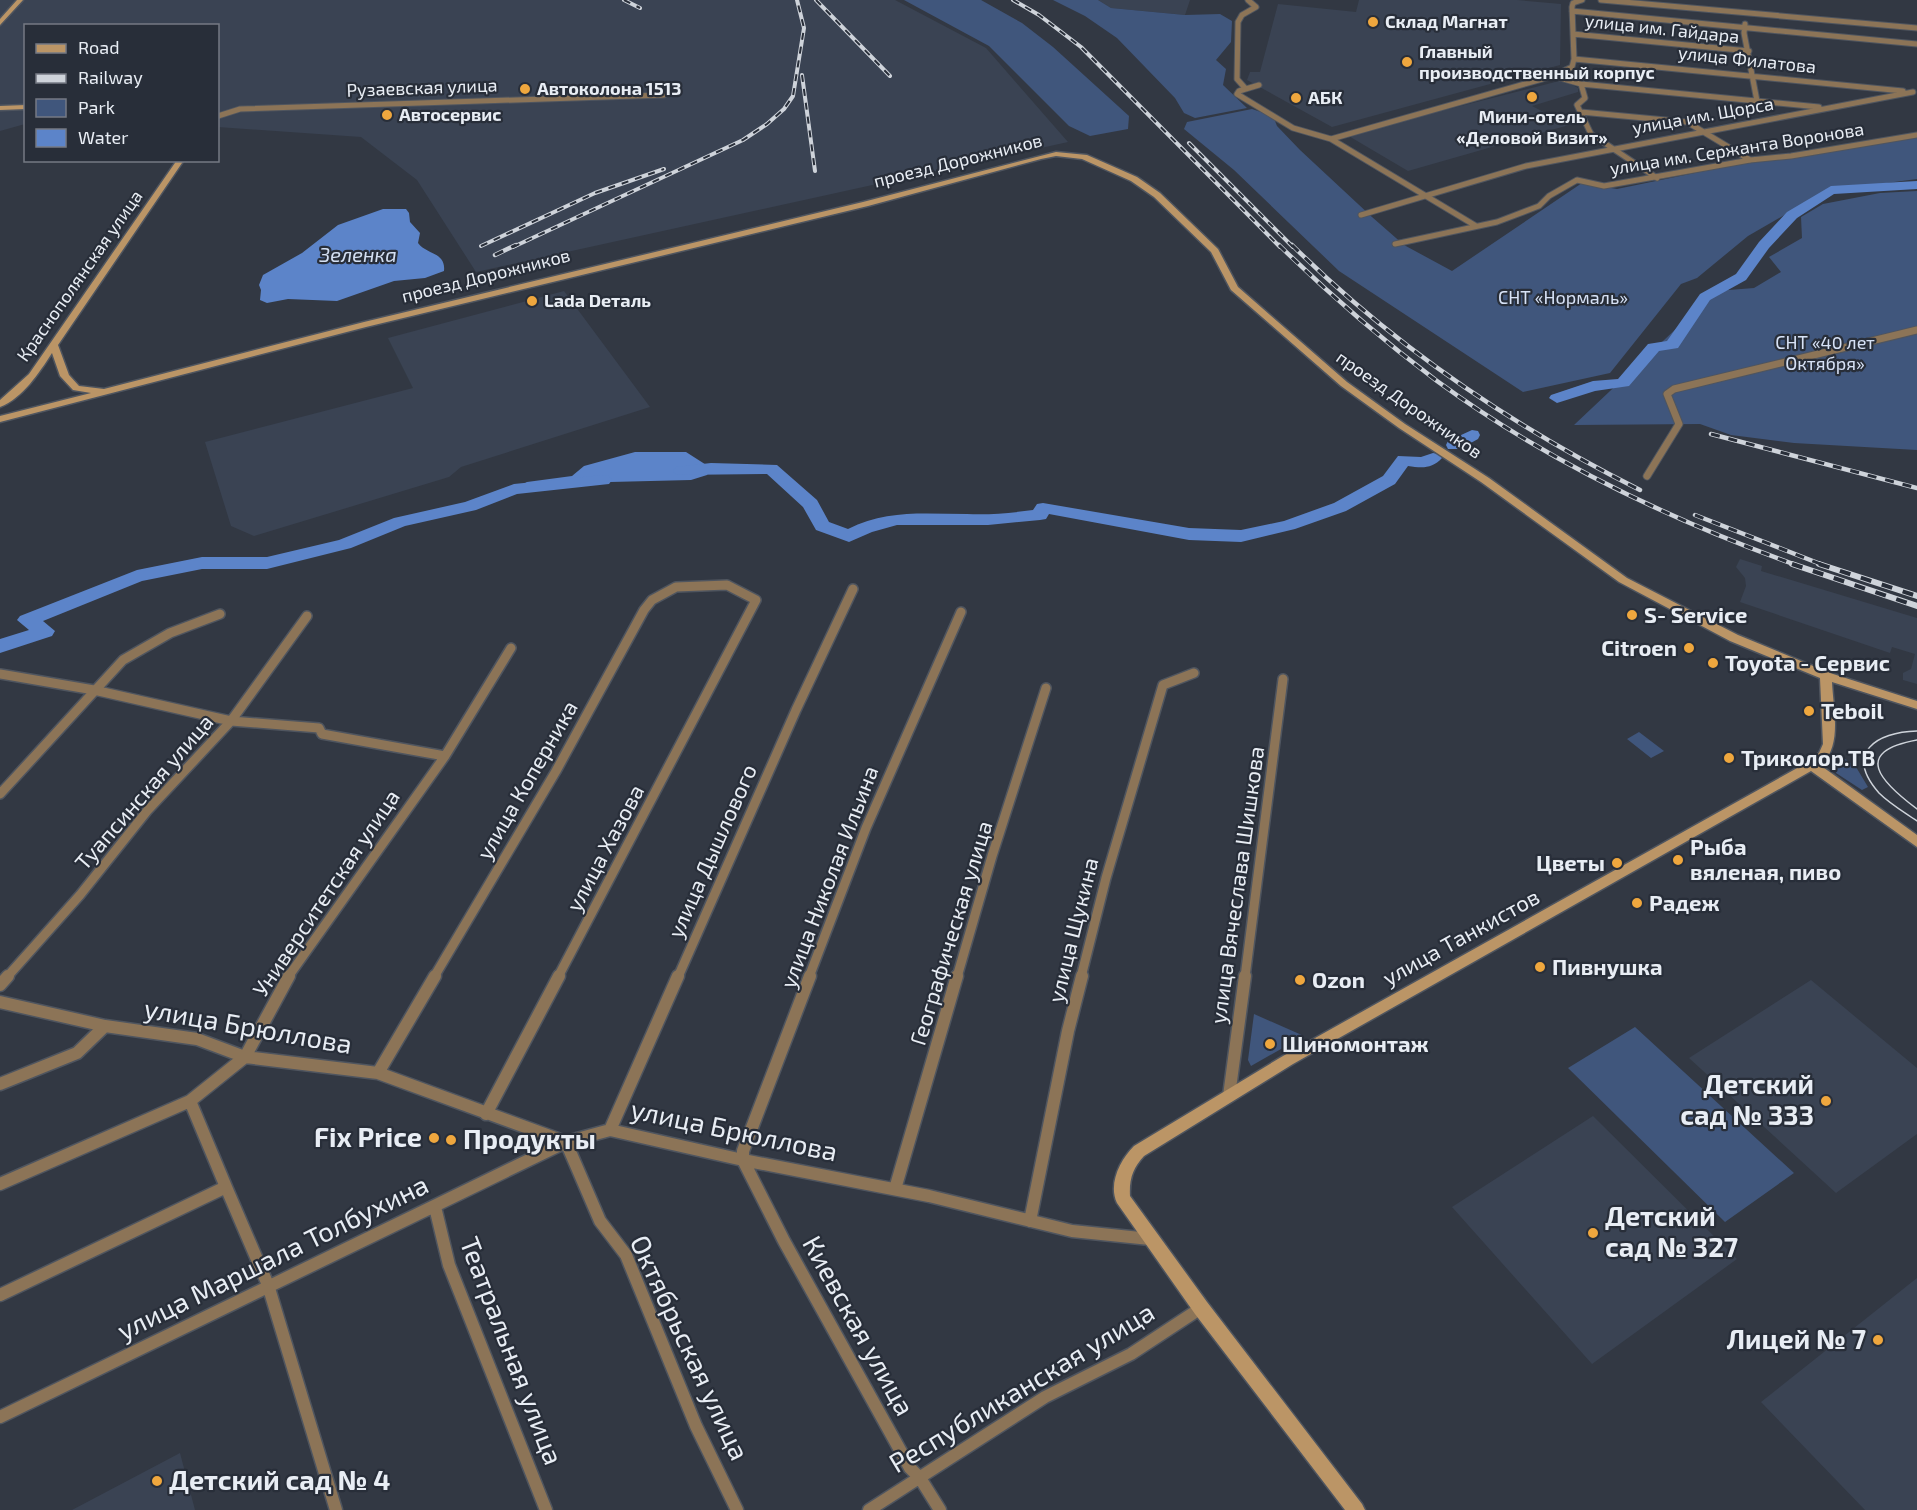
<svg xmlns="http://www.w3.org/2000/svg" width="1917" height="1510" viewBox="0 0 1917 1510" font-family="'Exo 2',sans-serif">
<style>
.built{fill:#3a4353}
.green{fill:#40567c}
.water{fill:#5c84c9}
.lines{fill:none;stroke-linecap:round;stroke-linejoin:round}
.river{fill:#5c84c9;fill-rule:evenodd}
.street-far3-casing{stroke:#4f555f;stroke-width:7}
.street-far2-casing{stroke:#4f555f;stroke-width:9}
.street-far1-casing{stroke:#4f555f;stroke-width:12}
.street-casing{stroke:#4f555f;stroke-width:15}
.secondary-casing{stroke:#4f555f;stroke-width:3}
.street-far3{stroke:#8c7457;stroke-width:5}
.street-far2{stroke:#8c7457;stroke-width:7}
.street-far1{stroke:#8c7457;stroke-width:9}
.street{stroke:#8c7457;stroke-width:12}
.secondary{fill:#bb9566;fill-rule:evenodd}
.tram{stroke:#ced3da;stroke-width:1.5}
.rail-far2-casing{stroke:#ced3da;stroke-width:4}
.rail-far1-casing{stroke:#ced3da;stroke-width:4.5}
.rail-casing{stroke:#ced3da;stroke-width:6}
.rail-far2{stroke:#282e39;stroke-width:2;stroke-dasharray:7;stroke-linecap:butt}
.rail-far1{stroke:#282e39;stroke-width:3;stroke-dasharray:9;stroke-linecap:butt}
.rail{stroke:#282e39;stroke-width:4;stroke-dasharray:11;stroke-linecap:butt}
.poi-dot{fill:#efa73e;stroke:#282e39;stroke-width:2}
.labels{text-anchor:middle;stroke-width:4.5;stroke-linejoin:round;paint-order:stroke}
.far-poi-label{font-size:18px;font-weight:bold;fill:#e8edf4;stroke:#282e39;text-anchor:start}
.far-street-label{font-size:18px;fill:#e8edf4;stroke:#282e39}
.far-park-label{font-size:18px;fill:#d7e2f6;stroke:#282e39}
.far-water-label{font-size:20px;font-style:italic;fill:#d4e0f3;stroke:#282e39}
.poi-label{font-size:22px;font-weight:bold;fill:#e8edf4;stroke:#282e39;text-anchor:start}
.street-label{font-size:22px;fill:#e8edf4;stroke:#282e39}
.near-street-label{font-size:27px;fill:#e8edf4;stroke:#282e39}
.near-poi-label{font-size:27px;font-weight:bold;fill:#e8edf4;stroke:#282e39;text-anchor:end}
</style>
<rect width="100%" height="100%" fill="#323843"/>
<path class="built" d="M 0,0 L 895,0 L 986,48 L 1068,142 L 476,272 L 417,180 L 361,137 L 218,127 L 218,26 L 26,26 L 25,124 L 0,131 Z
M 1098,0 L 1190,0 L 1185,15 L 1111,8 Z
M 1359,0 L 1517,0 L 1561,4 L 1560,65 L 1332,127 L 1247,80 L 1250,72 L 1260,72 L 1278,4 L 1356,12 Z
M 1563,80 L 1578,88 L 1578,92 L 1532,106 L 1569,125 L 1408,171 L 1347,135 L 1429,112 L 1441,111 Z
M 564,291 L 650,407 L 461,467 L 449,477 L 254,536 L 231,526 L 205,442 L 413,388 L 388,338 Z
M 1740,559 L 1762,566 L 1761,571 L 1917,618 L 1917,684 L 1903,680 L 1903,673 L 1911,669 L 1915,654 L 1892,647 L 1890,653 L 1740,602 L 1746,586 L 1745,578 L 1736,567 Z
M 1811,980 L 1917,1068 L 1917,1134 L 1836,1193 L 1689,1058 Z
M 1593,1116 L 1737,1259 L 1592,1364 L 1452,1207 Z
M 1917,1278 L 1917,1510 L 1865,1510 L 1761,1402 Z
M 180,1453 L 195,1510 L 72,1510 Z"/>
<path class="green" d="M 904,0 L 981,0 L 1022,23 L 1053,47 L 1129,116 L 1128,129 L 1090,136 L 1069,126 L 989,46 Z
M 1053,0 L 1098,0 L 1111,8 L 1185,15 L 1220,14 L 1232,21 L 1231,42 L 1216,60 L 1226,69 L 1223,85 L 1247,108 L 1195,118 L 1184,113 L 1175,98 L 1117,38 L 1085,16 Z
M 1252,109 L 1273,116 L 1277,126 L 1300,150 L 1372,217 L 1404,245 L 1452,271 L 1582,183 L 1617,189 L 1758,160 L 1917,135 L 1917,179 L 1826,191 L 1748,236 L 1697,278 L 1681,284 L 1610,373 L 1523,392 L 1339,271 L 1234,170 L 1184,129 L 1187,122 Z
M 1917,191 L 1917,450 L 1794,443 L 1731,435 L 1700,424 L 1574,425 L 1716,291 L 1754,288 L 1781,272 L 1769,257 L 1802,238 L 1801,217 L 1823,204 L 1880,193 Z
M 1639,732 L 1664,751 L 1651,758 L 1627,739 Z
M 1844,758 L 1856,767 L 1868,787 L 1862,790 L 1836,773 L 1839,761 Z
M 1254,1014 L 1304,1036 L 1251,1066 L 1248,1060 Z
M 1635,1027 L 1794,1173 L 1725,1222 L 1568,1068 Z"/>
<path class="water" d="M 383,209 L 406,209 L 409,213 L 410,222 L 420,233 L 418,243 C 427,255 446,252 444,271 L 425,278 L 394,281 L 337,301 L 288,299 L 267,303 L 260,300 L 261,290 L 259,285 L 263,275 L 302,253 L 338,225 Z
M 635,452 L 686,452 L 711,468 L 707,475 L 691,480 L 570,483 L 514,489 L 527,482 L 572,476 L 584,466 Z"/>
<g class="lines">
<path class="river" d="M 1917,181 L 1917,189 L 1834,194 L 1797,218 L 1769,248 L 1746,280 L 1710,300 L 1678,348 L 1659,351 L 1629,386 L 1595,391 L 1557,403 L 1549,398 L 1551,395 L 1593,381 L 1618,379 L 1648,344 L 1667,341 L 1700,294 L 1736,274 L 1759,242 L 1787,212 L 1831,186 Z
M 1472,430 L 1478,431 L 1480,435 L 1478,439 L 1460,449 L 1448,449 L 1446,445 L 1448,441 Z
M 1433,453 L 1439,454 L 1442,458 C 1432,469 1422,468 1408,466 L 1395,484 L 1346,511 L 1295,529 L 1241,542 L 1189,540 L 1049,514 L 1046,519 L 1040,520 L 988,525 L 897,525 L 872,532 L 849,542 L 816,530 L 803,507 L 767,474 L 676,475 L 673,471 L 676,467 L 711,463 L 777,465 L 817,500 L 829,522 L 848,529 C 887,509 926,514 967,514 C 990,515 1011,513 1033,510 L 1037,504 L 1043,503 L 1189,528 L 1241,530 L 1284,521 L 1334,503 L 1383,476 L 1398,456 L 1421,457 Z
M 603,475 L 609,476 L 612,480 L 609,484 L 517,494 L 476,510 L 405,526 L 351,548 L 267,569 L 202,569 L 142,581 L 43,621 L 55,631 L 52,636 L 0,653 L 0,639 L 29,630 L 17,620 L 20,616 L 137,570 L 202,557 L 267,557 L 339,540 L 394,518 L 465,502 L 514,484 Z"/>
<defs>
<path id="street-far3" d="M 1582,0 L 1573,3 L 1572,7 L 1574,59 L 1572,67 L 1553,76 L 1581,84 L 1585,98 L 1577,105 L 1591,134 L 1657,178
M 1601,0 L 1917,28
M 1572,11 L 1917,44
M 1745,24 L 1744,33 L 1757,101
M 1573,34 L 1749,51
M 1574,59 L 1903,91
M 1581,84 L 1819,107
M 1259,85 L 1239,91 L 1237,94 L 1293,128 L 1331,139 L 1553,76
M 1245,88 L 1237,79 L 1238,22 L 1242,15 L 1256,7 L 1248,0
M 1581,112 L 1687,122 L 1750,160
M 218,116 L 240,109 L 664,95
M 1331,139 L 1476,226
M 1361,215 L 1526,166 L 1913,92
M 1395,244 L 1497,222 L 1539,206 L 1549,196 L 1577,180 L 1604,186 L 1750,160 L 1791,156 L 1917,135"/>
<path id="street-far2" d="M 1647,476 L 1679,424 L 1667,394 L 1674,389 L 1917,330"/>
<path id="street-far1" d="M 0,674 L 94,690 L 231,721 L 319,728 L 322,734 L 445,756
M 0,794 L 123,660 L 170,633 L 220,614
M 7,977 L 80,895 L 147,811 L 231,721 L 307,616
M 288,977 L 445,756 L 511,648
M 434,977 L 556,771 L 644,610 L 652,600 L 676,587 L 727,585 L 756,600 L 558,977
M 678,977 L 796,710 L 853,589
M 809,977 L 866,828 L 961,612
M 957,977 L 992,856 L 1046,688
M 1081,977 L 1106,878 L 1163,685 L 1194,673
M 1245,977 L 1283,679"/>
<path id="street" d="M 810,976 L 743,1151 L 743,1160 L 784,1241 L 910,1468 L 920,1478 L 940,1510
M 0,985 L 8,976
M 0,1002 L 105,1026 L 197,1039 L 245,1057 L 378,1073 L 566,1142
M 378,1073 L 435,976
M 0,1084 L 77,1053 L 105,1026
M 1229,1096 L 1245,976
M 486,1114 L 559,976
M 610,1130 L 678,976
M 566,1142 L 600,1221 L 626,1255 L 696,1426 L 737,1510
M 0,1184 L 190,1101
M 226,1187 L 268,1285 L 336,1510
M 895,1189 L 957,976
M 435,1207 L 449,1265 L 546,1510
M 1030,1221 L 1068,1031 L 1082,976
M 0,1295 L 226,1187 L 190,1101 L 245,1057 L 289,976
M 0,1417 L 566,1142 L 610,1130 L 743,1160 L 929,1196 L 1072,1231 L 1150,1239
M 869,1510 L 1045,1397 L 1131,1354 L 1201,1308"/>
<path id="secondary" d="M 17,0 L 23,0 L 0,25 L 0,19 Z
M 26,105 L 26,109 L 0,110 L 0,106 Z
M 1056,152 L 1087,155 L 1137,177 L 1160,193 L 1218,249 L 1238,287 L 1347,382 L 1405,424 L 1489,478 L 1627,578 L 1738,635 L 1830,673 L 1917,701 L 1917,709 L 1832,682 C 1833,708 1843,748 1820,765 L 1917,835 L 1917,847 L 1811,771 L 1293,1064 L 1144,1156 C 1133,1168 1129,1179 1130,1196 L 1207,1302 L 1362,1504 L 1365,1510 L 1345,1510 L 1195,1314 L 1117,1203 C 1108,1184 1120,1160 1134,1146 L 1283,1056 L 1808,762 L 1819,753 L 1823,744 L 1820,678 L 1730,641 L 1619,582 L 1481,482 L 1399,428 L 1341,386 L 1231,290 L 1211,252 L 1154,197 L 1131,181 L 1082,159 L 1056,156 L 1041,159 L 868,206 L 366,327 L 0,422 L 0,416 L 91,393 L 73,390 L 60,376 L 52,353 C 39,373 23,398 0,407 L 0,400 L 29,374 L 177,160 L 184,160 L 58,345 L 69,375 L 79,386 L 104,389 L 364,322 L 863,202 Z"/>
</defs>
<use href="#street-far3" class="street-far3-casing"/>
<use href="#street-far2" class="street-far2-casing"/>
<use href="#street-far1" class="street-far1-casing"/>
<use href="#street" class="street-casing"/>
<use href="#secondary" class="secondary-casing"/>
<use href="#street-far3" class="street-far3"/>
<use href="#street-far2" class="street-far2"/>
<use href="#street-far1" class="street-far1"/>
<use href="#street" class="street"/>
<use href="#secondary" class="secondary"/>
<path class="tram" d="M 1917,731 C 1876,732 1844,753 1879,793 C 1890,804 1904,812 1917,821
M 1917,740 C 1851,752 1881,782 1917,809"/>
<defs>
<path id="rail-far2" d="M 624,0 L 640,8
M 816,0 L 890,76
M 1013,0 L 1039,15 L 1081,47 L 1280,247
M 802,75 L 815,171
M 1189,143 L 1293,247
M 481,246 L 595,193 L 664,169
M 513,247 L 743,140 L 767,124 L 784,109 L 793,96 L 804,28 L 797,0"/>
<path id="rail-far1" d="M 1279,245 C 1329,294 1381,339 1437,381 C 1545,460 1671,520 1796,565
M 1292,245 C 1394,346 1512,426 1640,490
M 495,255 L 516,245
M 1711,434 L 1917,488
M 1695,515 L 1823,565"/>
<path id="rail" d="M 1792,564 L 1917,606
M 1819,564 L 1917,596"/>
</defs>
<use href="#rail-far2" class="rail-far2-casing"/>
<use href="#rail-far1" class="rail-far1-casing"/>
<use href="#rail" class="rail-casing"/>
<use href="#rail-far2" class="rail-far2"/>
<use href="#rail-far1" class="rail-far1"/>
<use href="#rail" class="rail"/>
</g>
<g class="poi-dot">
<circle cx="1373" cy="22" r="6"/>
<circle cx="1407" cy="62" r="6"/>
<circle cx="525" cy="89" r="6"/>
<circle cx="1532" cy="97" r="6"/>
<circle cx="1296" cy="98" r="6"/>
<circle cx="387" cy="115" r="6"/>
<circle cx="532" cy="301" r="6"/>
<circle cx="1632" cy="615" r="6"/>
<circle cx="1689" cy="648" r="6"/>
<circle cx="1713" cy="663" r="6"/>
<circle cx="1809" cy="711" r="6"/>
<circle cx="1729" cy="758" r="6"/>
<circle cx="1678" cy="860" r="6"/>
<circle cx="1617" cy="863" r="6"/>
<circle cx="1637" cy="903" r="6"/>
<circle cx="1540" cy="967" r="6"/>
<circle cx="1300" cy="980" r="6"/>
<circle cx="1270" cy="1044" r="6"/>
<circle cx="1826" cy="1101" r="6"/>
<circle cx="434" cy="1138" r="6"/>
<circle cx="451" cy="1140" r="6"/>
<circle cx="1593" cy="1233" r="6"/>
<circle cx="1878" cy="1340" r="6"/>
<circle cx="157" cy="1481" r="6"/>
</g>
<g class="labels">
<g class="far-poi-label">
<text x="1385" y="28">Склад Магнат</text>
<text x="1419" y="58">Главный<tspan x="1419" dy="21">производственный корпус</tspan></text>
<text x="537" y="95">Автоколона 1513</text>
<text x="1308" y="104">АБК</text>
<text x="399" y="121">Автосервис</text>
<text x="1532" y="123" text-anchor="middle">Мини-отель<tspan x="1532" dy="21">«Деловой Визит»</tspan></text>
<text x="544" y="307">Lada Dеталь</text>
</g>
<g class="far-street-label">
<text transform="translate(1662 29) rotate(6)" y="6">улица им. Гайдара</text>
<text transform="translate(1747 60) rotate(6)" y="6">улица Филатова</text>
<text transform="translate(422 88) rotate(-2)" y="6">Рузаевская улица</text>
<text transform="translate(1703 116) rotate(-10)" y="6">улица им. Щорса</text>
<text transform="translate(1737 149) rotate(-9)" y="6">улица им. Сержанта Воронова</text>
<text transform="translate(958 161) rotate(-14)" y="6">проезд Дорожников</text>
<text transform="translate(80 276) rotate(-55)" y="6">Краснополянская улица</text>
<text transform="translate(486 276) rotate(-14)" y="6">проезд Дорожников</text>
<text transform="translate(1409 405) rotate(35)" y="6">проезд Дорожников</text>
</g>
<g class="far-park-label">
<text x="1563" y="304">СНТ «Нормаль»</text>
<text x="1825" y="349">СНТ «40 лет<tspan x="1825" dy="21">Октября»</tspan></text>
</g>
<g class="far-water-label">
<text x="358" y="262">Зеленка</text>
</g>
<g class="poi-label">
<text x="1644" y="623">S- Service</text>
<text x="1677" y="656" text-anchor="end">Citroen</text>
<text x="1725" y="671">Toyota - Сервис</text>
<text x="1821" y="719">Teboil</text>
<text x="1741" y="766">Триколор.ТВ</text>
<text x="1690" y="855">Рыба<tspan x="1690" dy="25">вяленая, пиво</tspan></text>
<text x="1605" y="871" text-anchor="end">Цветы</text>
<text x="1649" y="911">Радеж</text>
<text x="1552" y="975">Пивнушка</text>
<text x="1312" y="988">Ozon</text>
<text x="1282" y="1052">Шиномонтаж</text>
</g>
<g class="street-label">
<text transform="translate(527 780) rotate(-60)" y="8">улица Коперника</text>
<text transform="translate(144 792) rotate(-49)" y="8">Туапсинская улица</text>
<text transform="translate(605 848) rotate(-62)" y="8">улица Хазова</text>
<text transform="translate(712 851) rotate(-66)" y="8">улица Дышлового</text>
<text transform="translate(829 877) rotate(-69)" y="8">улица Николая Ильина</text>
<text transform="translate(1237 885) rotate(-82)" y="8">улица Вячеслава Шишкова</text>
<text transform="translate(326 893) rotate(-56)" y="8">Университетская улица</text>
<text transform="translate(1073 930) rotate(-76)" y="8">улица Щукина</text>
<text transform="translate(951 933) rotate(-73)" y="8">Географическая улица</text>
<text transform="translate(1461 937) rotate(-29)" y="8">улица Танкистов</text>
</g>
<g class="near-street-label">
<text transform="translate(248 1027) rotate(10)" y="9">улица Брюллова</text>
<text transform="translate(734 1131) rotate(12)" y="9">улица Брюллова</text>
<text transform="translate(273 1258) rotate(-26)" y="9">улица Маршала Толбухина</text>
<text transform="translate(858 1326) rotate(61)" y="9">Киевская улица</text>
<text transform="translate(689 1348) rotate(65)" y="9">Октябрьская улица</text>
<text transform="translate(511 1351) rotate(69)" y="9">Театральная улица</text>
<text transform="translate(1022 1388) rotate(-31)" y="9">Республиканская улица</text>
</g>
<g class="near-poi-label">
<text x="1814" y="1094">Детский<tspan x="1814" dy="31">сад № 333</tspan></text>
<text x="422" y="1147">Fix Price</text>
<text x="463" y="1149" text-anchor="start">Продукты</text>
<text x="1605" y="1226" text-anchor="start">Детский<tspan x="1605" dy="31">сад № 327</tspan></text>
<text x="1866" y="1349">Лицей № 7</text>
<text x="169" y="1490" text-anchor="start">Детский сад № 4</text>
</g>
</g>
<rect x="24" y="24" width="195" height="138" fill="#282e39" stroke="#757a84" stroke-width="1.5"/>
<rect x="36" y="44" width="30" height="9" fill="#bb9566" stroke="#757a84" stroke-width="1.5"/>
<text x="78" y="54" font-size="18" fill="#e8edf4">Road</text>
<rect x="36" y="74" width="30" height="9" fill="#ced3da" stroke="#757a84" stroke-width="1.5"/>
<text x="78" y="84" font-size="18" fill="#e8edf4">Railway</text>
<rect x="36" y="99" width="30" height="18" fill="#40567c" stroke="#757a84" stroke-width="1.5"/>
<text x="78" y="114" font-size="18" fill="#e8edf4">Park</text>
<rect x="36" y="129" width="30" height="18" fill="#5c84c9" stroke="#757a84" stroke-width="1.5"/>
<text x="78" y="144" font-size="18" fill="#e8edf4">Water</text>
</svg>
